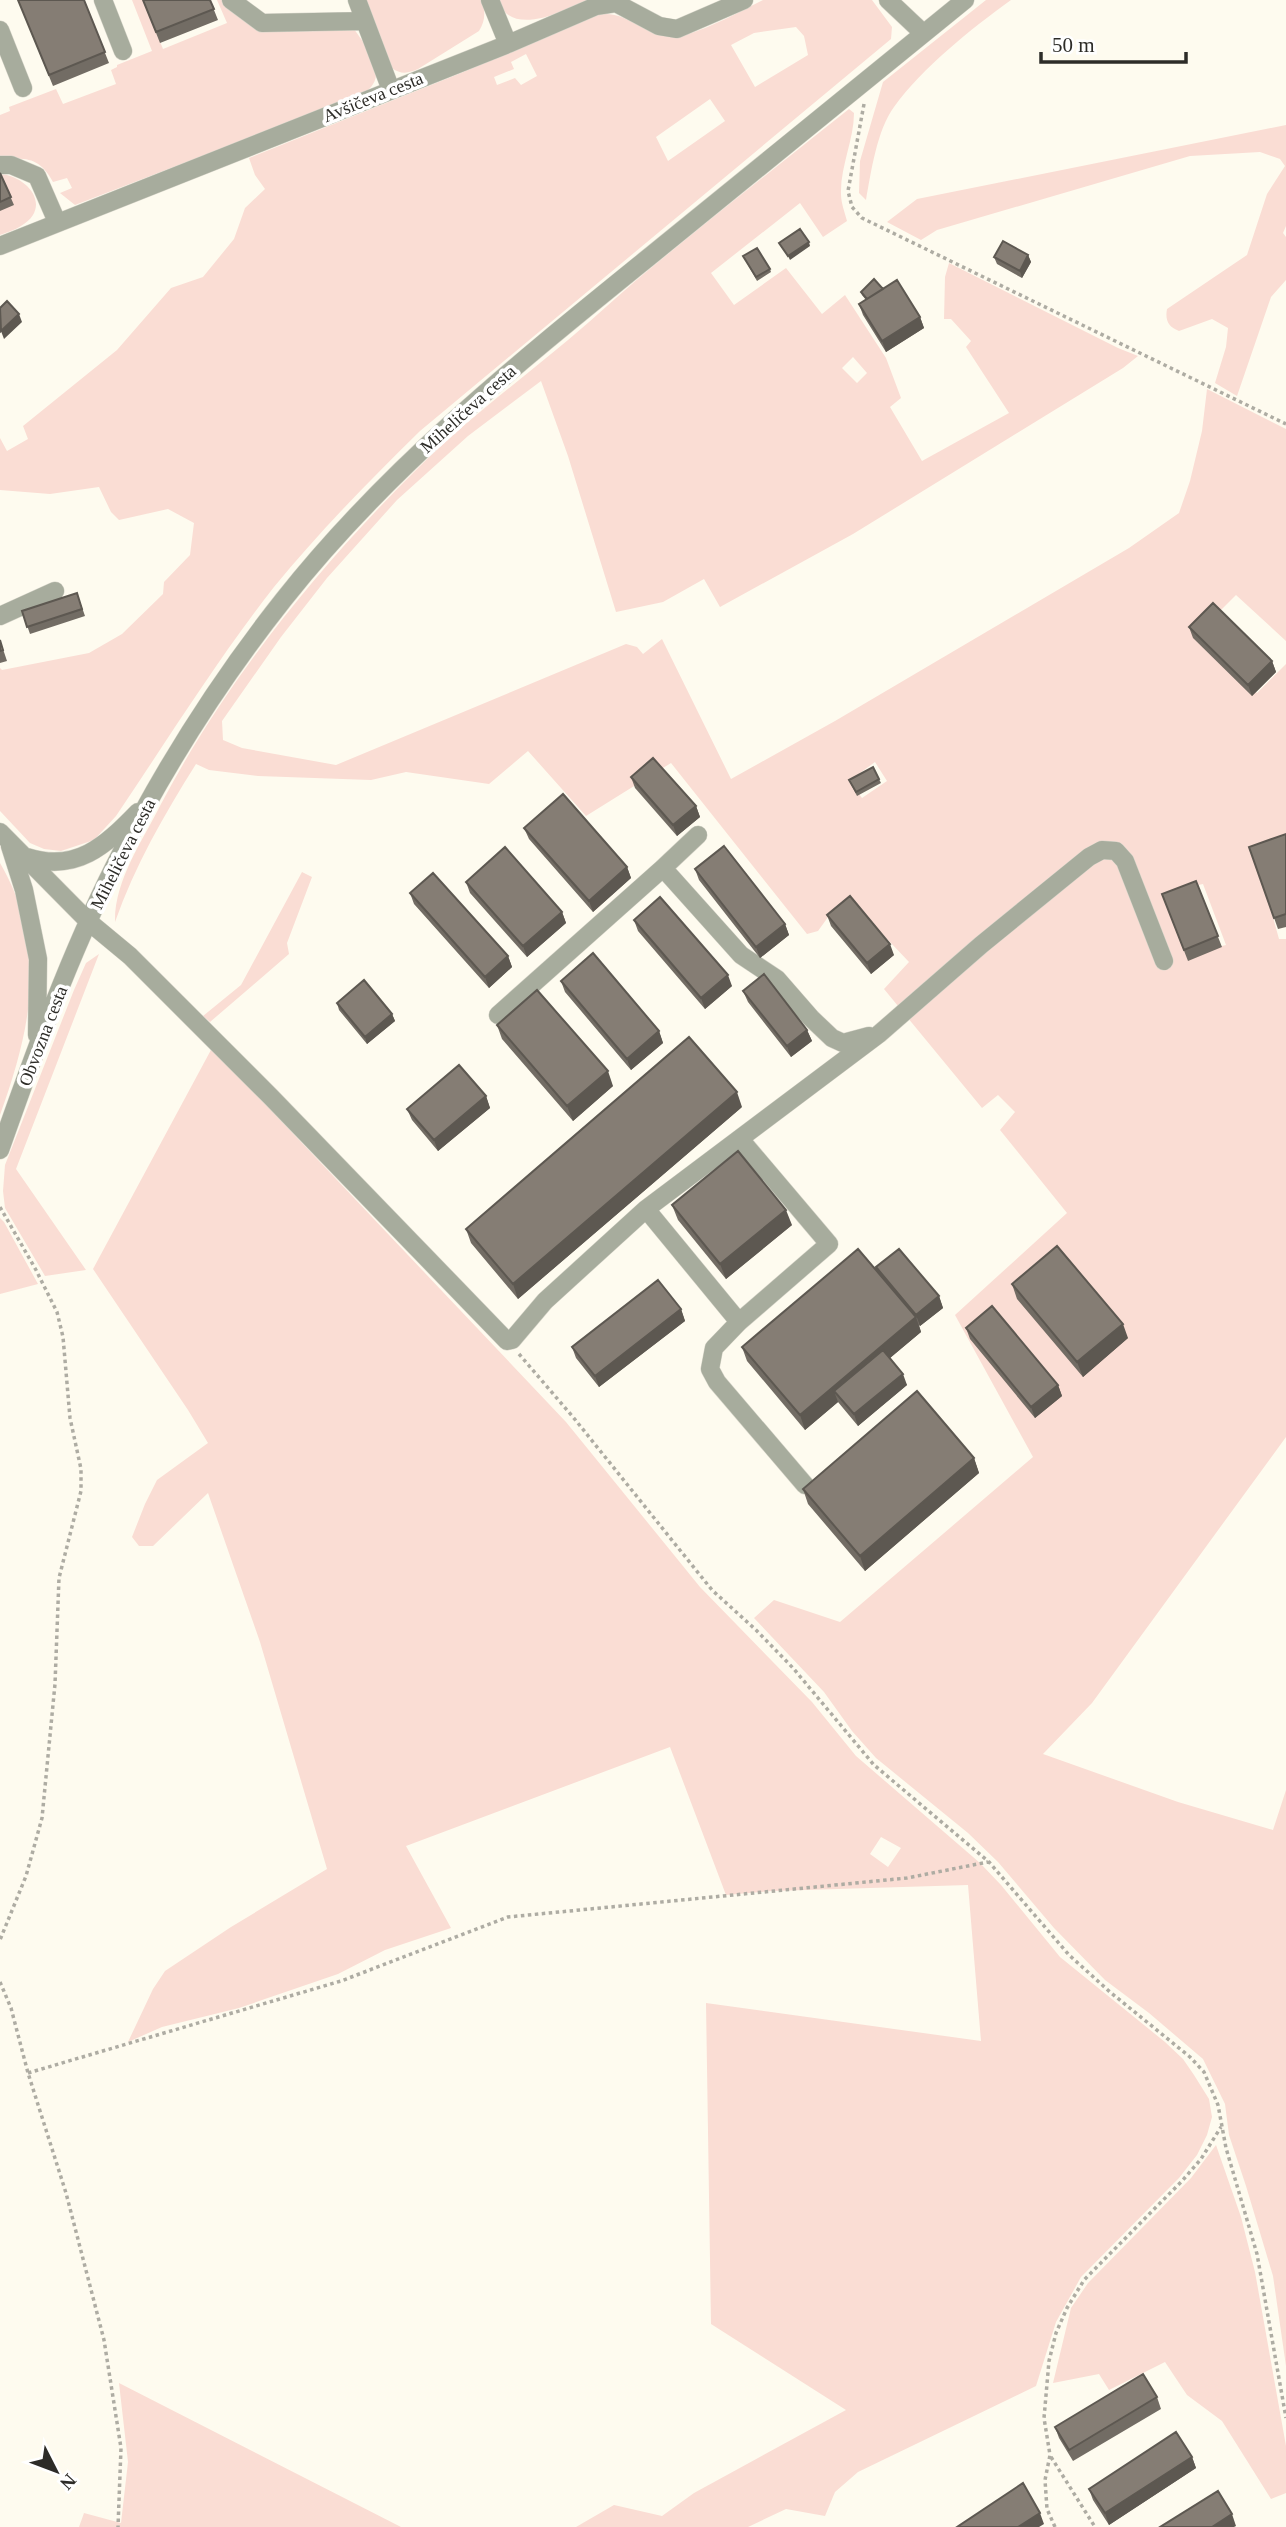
<svg xmlns="http://www.w3.org/2000/svg" width="1286" height="2527" viewBox="0 0 1286 2527" font-family="Georgia,serif">
<style>
.green{fill:#faddd4;fill-rule:evenodd}
.lines{fill:none;stroke-linecap:round;stroke-linejoin:round}
.minor-casing{stroke:#d8d6cb;stroke-width:19}
.path{stroke:#aeaca3;stroke-width:3.5;stroke-dasharray:3.5 3.5;stroke-linecap:butt}
.minor{stroke:#a7ac9d;stroke-width:18}
.wall{fill:#726c64}
.shaded-wall{fill:#5d5851}
.building{fill:#857d74;stroke:#5d5851;stroke-width:2}
.labels{text-anchor:middle;stroke-width:7;stroke-linejoin:round;paint-order:stroke}
.street-label{font-size:18px;fill:#2d2c28;stroke:#fff}
</style>
<rect width="100%" height="100%" fill="#fefbef"/>
<path class="green" d="M 132,0 L 143,0 L 163,49 L 227,23 L 217,0 L 222,0 L 228,9 L 255,26 L 354,29 C 368,49 391,76 363,94 L 75,205 L 60,193 L 72,188 L 67,178 L 53,182 C 39,157 27,158 0,159 L 0,115 L 10,111 L 9,107 L 56,89 L 63,104 L 116,84 L 111,70 L 117,67 L 117,65 L 152,51 Z
M 364,0 L 482,0 C 485,12 486,20 479,31 L 418,69 C 409,73 401,75 392,68 C 384,62 369,13 364,0 Z
M 498,0 L 589,0 C 569,9 527,30 507,14 C 503,11 500,4 498,0 Z
M 763,0 L 872,0 L 892,27 L 891,39 L 420,431 C 369,481 319,532 274,587 C 217,660 168,739 116,816 L 94,840 L 61,851 L 44,849 L 30,843 L 0,811 L 0,668 L 2,670 L 89,653 L 122,634 L 163,594 L 164,582 L 190,555 L 194,523 L 168,509 L 119,520 L 111,512 L 99,487 L 50,494 L 0,490 L 0,438 L 7,451 L 28,439 L 23,426 L 117,350 L 171,288 L 203,277 L 234,239 L 245,208 L 265,189 L 255,175 L 249,158 L 461,73 L 596,15 C 626,8 643,36 672,36 C 696,37 740,11 763,0 ZM 796,27 L 804,36 L 808,55 L 755,87 L 731,45 L 754,33 ZM 526,54 L 537,76 L 521,85 L 515,78 L 497,85 L 494,77 L 514,69 L 511,62 ZM 710,99 L 725,121 L 668,161 L 656,137 Z
M 986,0 L 1011,0 C 971,29 923,67 894,107 C 877,130 871,172 866,200 L 859,193 L 860,161 L 883,82 Z
M 849,109 L 854,113 C 854,140 840,167 841,194 C 841,203 845,213 847,221 L 823,237 L 800,203 L 711,273 L 734,305 L 786,268 L 822,314 L 845,295 L 886,358 L 901,398 L 890,407 L 922,461 L 1009,413 L 966,347 L 971,341 L 951,319 L 944,319 L 945,277 L 949,263 L 1118,348 L 1138,356 L 1123,368 L 853,534 L 720,607 L 704,579 L 663,602 L 616,612 L 568,456 L 541,381 L 468,436 L 397,500 L 327,578 L 281,637 L 222,721 L 223,740 L 242,748 L 336,765 L 626,644 L 637,647 L 643,654 L 662,639 L 731,779 L 835,721 L 1129,548 L 1179,513 L 1190,481 L 1202,431 L 1207,389 L 1286,429 L 1286,641 L 1236,595 L 1198,633 L 1257,693 L 1286,664 L 1286,835 L 1253,846 L 1279,939 L 1286,939 L 1286,1437 L 1092,1703 L 1043,1754 L 1178,1802 L 1273,1830 L 1286,1790 L 1286,2366 L 1273,2276 L 1246,2186 L 1229,2135 L 1225,2104 L 1203,2059 L 1149,2013 L 1105,1980 L 1054,1928 L 998,1862 L 968,1833 L 876,1758 L 852,1731 L 824,1692 L 754,1618 L 774,1600 L 840,1622 L 1033,1457 L 955,1315 L 1067,1213 L 1000,1130 L 1015,1112 L 998,1095 L 982,1108 L 884,989 L 909,962 L 854,904 L 836,906 L 818,931 L 807,934 L 671,763 L 586,816 L 528,751 L 489,784 L 406,772 L 371,780 L 258,776 L 209,770 L 196,764 C 164,815 135,865 115,922 C 114,881 143,840 161,804 C 227,679 319,566 419,467 C 465,421 518,382 568,340 C 598,315 626,288 657,263 C 720,211 785,160 849,109 ZM 853,357 L 867,373 L 857,383 L 842,368 ZM 875,762 L 887,781 L 862,798 L 849,781 ZM 1203,884 L 1226,945 L 1188,954 L 1169,891 Z
M 1286,125 L 1286,226 L 1283,233 L 1286,237 L 1286,280 L 1271,297 L 1237,396 L 1215,383 L 1226,347 L 1228,328 L 1212,319 L 1179,331 C 1168,327 1165,320 1167,309 L 1247,255 L 1267,194 L 1285,166 L 1280,159 L 1260,152 L 1190,156 L 937,230 L 921,240 L 887,222 L 917,199 Z
M 0,174 C 28,176 53,207 21,226 C 15,230 7,232 0,235 Z
M 0,863 C 49,947 31,1029 0,1115 Z
M 302,872 L 312,877 L 287,943 L 289,954 L 210,1022 L 203,1016 L 241,985 Z
M 99,954 L 16,1169 L 86,1270 L 45,1276 L 5,1208 L 3,1191 L 5,1165 L 74,990 L 86,963 Z
M 212,1048 L 566,1422 L 700,1587 L 812,1702 L 856,1756 L 980,1863 L 1001,1885 L 1060,1957 L 1165,2042 L 1183,2059 L 1194,2075 L 1209,2099 L 1212,2117 L 1207,2135 L 1197,2155 L 1179,2178 L 1081,2277 L 1056,2322 L 1036,2386 L 858,2472 L 835,2492 L 825,2516 L 786,2509 L 748,2527 L 576,2527 L 614,2505 L 662,2516 L 694,2493 L 846,2410 L 711,2324 L 706,2003 L 981,2041 L 968,1885 L 772,1891 L 726,1895 L 670,1747 L 406,1846 L 451,1928 L 385,1950 L 338,1974 L 239,2008 L 162,2027 L 128,2042 L 153,1989 L 165,1971 L 231,1927 L 327,1869 L 260,1642 L 208,1493 L 153,1546 L 139,1546 L 132,1537 L 145,1504 L 157,1480 L 208,1443 L 188,1410 L 93,1269 ZM 881,1837 L 901,1848 L 888,1867 L 870,1854 Z
M 0,1218 L 4,1222 L 38,1284 L 0,1294 Z
M 1216,2145 L 1241,2217 L 1255,2272 L 1286,2446 L 1286,2493 L 1271,2499 L 1222,2421 L 1187,2395 L 1165,2362 L 1109,2390 L 1099,2374 L 1053,2383 L 1071,2308 L 1088,2283 L 1191,2178 Z
M 119,2383 L 401,2527 L 79,2527 L 84,2513 L 121,2523 L 128,2462 Z"/>
<g class="lines">
<defs>
<path id="minor" d="M 103,0 L 123,51
M 231,0 L 262,23 L 365,21
M 357,0 L 391,90
M 490,0 L 508,44
M 888,0 L 923,33
M 0,30 L 23,88
M 0,165 L 11,165 L 37,176 L 57,222
M 0,246 L 508,44 L 596,6 L 616,3 L 659,26 L 677,29 L 744,0
M 0,616 L 55,591
M 0,832 L 89,922 L 130,956 L 270,1096 L 507,1341 L 512,1340 L 545,1301 L 646,1209 L 879,1034 L 981,945 L 1089,857 L 1102,850 L 1116,851 L 1125,861 L 1164,961
M 698,835 L 663,868 L 741,955 L 777,979 L 811,1018 L 832,1038 L 843,1043 L 869,1036
M 10,846 L 24,890 L 38,959 L 37,1035
M 27,857 C 76,873 105,846 138,812
M 498,1015 L 663,868
M 0,1150 C 34,1054 69,956 115,865 C 162,771 219,681 284,599 C 390,465 522,360 654,253 C 758,169 861,84 965,0
M 646,1209 L 739,1322 L 714,1348 L 710,1369 L 717,1382 L 805,1485
M 739,1322 L 829,1244 L 740,1139"/>
</defs>
<use href="#minor" class="minor-casing"/>
<path class="path" d="M 864,104 L 848,191 L 852,207 L 862,218 L 1286,424
M 0,1207 L 36,1270 L 57,1312 L 63,1337 L 70,1418 L 81,1469 L 81,1491 L 59,1578 L 55,1684 L 42,1818 L 26,1876 L 0,1940
M 519,1354 L 573,1417 L 712,1590 L 756,1630 L 793,1668 L 874,1765 L 989,1862 L 1069,1955 L 1110,1992 L 1190,2057 L 1204,2072 L 1218,2105 L 1226,2148 L 1257,2254 L 1286,2418
M 0,1982 L 11,2008 L 28,2073 L 66,2193 L 104,2340 L 121,2448 L 118,2527
M 28,2073 L 341,1981 L 508,1917 L 907,1878 L 988,1862
M 1051,2457 L 1095,2527
M 1055,2527 L 1047,2509 L 1045,2480 L 1050,2455 L 1044,2418 L 1049,2361 L 1056,2333 L 1067,2308 L 1084,2280 L 1182,2181 L 1201,2159 L 1221,2127"/>
<use href="#minor" class="minor"/>
</g>
<path class="wall" d="M 18,0 L 84,0 L 109,63 L 53,86 Z
M 143,0 L 210,0 L 218,20 L 160,43 Z
M 0,173 L 14,205 L 0,211 Z
M 1028,255 L 1031,262 L 1022,278 L 997,264 L 994,257 Z
M 743,256 L 770,269 L 771,272 L 757,281 Z
M 883,289 L 920,317 L 924,328 L 886,352 L 863,315 L 859,304 L 866,300 L 862,295 L 861,292 Z
M 77,593 L 85,616 L 30,634 L 22,611 Z
M 1189,627 L 1272,661 L 1276,672 L 1252,696 L 1193,638 Z
M 0,640 L 7,661 L 0,663 Z
M 631,777 L 696,806 L 700,817 L 677,836 L 635,788 Z
M 879,779 L 881,783 L 857,796 L 849,780 Z
M 524,828 L 627,867 L 631,878 L 593,912 L 529,839 Z
M 1286,834 L 1286,927 L 1278,929 L 1249,847 Z
M 695,869 L 785,924 L 789,935 L 760,958 L 699,880 Z
M 1196,881 L 1222,947 L 1188,961 L 1162,894 Z
M 466,882 L 562,912 L 566,923 L 527,957 L 470,893 Z
M 410,893 L 508,956 L 512,967 L 489,988 L 414,904 Z
M 827,915 L 894,955 L 871,974 L 831,926 Z
M 634,920 L 732,986 L 705,1009 L 638,931 Z
M 561,981 L 659,1031 L 663,1043 L 631,1070 L 565,992 Z
M 743,991 L 807,1030 L 812,1041 L 791,1057 L 748,1002 Z
M 337,1003 L 392,1014 L 395,1021 L 367,1044 L 339,1010 Z
M 497,1025 L 613,1086 L 573,1121 L 502,1039 Z
M 486,1096 L 490,1108 L 438,1151 L 412,1120 L 407,1109 Z
M 742,1107 L 518,1299 L 471,1243 L 466,1229 Z
M 672,1205 L 792,1225 L 726,1279 L 678,1220 Z
M 876,1267 L 939,1296 L 943,1308 L 920,1326 L 919,1325 L 921,1332 L 890,1358 L 907,1385 L 858,1426 L 838,1402 L 805,1430 L 747,1361 L 742,1347 L 878,1272 Z
M 1012,1284 L 1128,1338 L 1083,1377 L 1017,1299 Z
M 681,1309 L 685,1321 L 599,1387 L 576,1358 L 572,1347 Z
M 966,1328 L 1058,1385 L 1062,1396 L 1035,1418 L 970,1339 Z
M 974,1458 L 979,1473 L 865,1571 L 808,1504 L 803,1489 Z
M 1157,2397 L 1161,2409 L 1073,2461 L 1059,2438 L 1055,2427 Z
M 1192,2457 L 1196,2468 L 1109,2525 L 1093,2500 L 1089,2489 Z"/>
<path class="shaded-wall" d="M 809,242 L 810,246 L 790,260 L 788,256 Z
M 1028,255 L 1031,262 L 1022,278 L 1020,271 Z
M 19,314 L 22,322 L 4,339 L 1,331 Z
M 920,317 L 924,328 L 886,352 L 882,341 Z
M 1272,661 L 1276,672 L 1252,696 L 1248,685 Z
M 696,806 L 700,817 L 677,836 L 673,825 Z
M 627,867 L 631,878 L 593,912 L 589,901 Z
M 562,912 L 566,923 L 527,957 L 523,946 Z
M 785,924 L 789,935 L 760,958 L 756,947 Z
M 890,944 L 894,955 L 871,974 L 867,963 Z
M 508,956 L 512,967 L 489,988 L 485,977 Z
M 728,975 L 732,986 L 705,1009 L 701,998 Z
M 392,1014 L 395,1021 L 367,1044 L 365,1037 Z
M 807,1030 L 812,1041 L 791,1057 L 787,1046 Z
M 659,1031 L 663,1043 L 631,1070 L 627,1059 Z
M 608,1071 L 613,1086 L 573,1121 L 567,1106 Z
M 737,1092 L 742,1107 L 518,1299 L 513,1284 Z
M 486,1096 L 490,1108 L 438,1151 L 434,1140 Z
M 786,1210 L 792,1225 L 726,1279 L 720,1264 Z
M 939,1296 L 943,1308 L 920,1326 L 916,1315 Z
M 681,1309 L 685,1321 L 599,1387 L 595,1376 Z
M 916,1317 L 921,1332 L 841,1399 L 834,1391 L 838,1402 L 805,1430 L 800,1415 Z
M 1123,1324 L 1128,1338 L 1083,1377 L 1077,1362 Z
M 903,1374 L 907,1385 L 858,1426 L 854,1414 Z
M 1058,1385 L 1062,1396 L 1035,1418 L 1031,1407 Z
M 974,1458 L 979,1473 L 865,1571 L 860,1556 Z
M 1192,2457 L 1196,2468 L 1109,2525 L 1105,2513 Z
M 1040,2513 L 1044,2524 L 1039,2527 L 1018,2527 Z
M 1232,2514 L 1236,2526 L 1234,2527 L 1212,2527 Z"/>
<path class="building" d="M 18,0 L 84,0 L 105,52 L 49,75 Z
M 143,0 L 210,0 L 214,9 L 156,32 Z
M 0,173 L 11,197 L 0,202 Z
M 800,229 L 809,242 L 788,256 L 779,243 Z
M 1003,241 L 1028,255 L 1020,271 L 994,257 Z
M 757,248 L 770,269 L 756,277 L 743,256 Z
M 874,279 L 883,289 L 867,299 L 861,292 Z
M 897,280 L 920,317 L 882,341 L 859,304 Z
M 7,301 L 19,314 L 1,331 L 0,308 Z
M 77,593 L 82,609 L 27,627 L 22,611 Z
M 1213,603 L 1272,661 L 1248,685 L 1189,627 Z
M 0,640 L 3,650 L 0,651 Z
M 653,758 L 696,806 L 673,825 L 631,777 Z
M 873,767 L 879,779 L 856,792 L 849,780 Z
M 563,794 L 627,867 L 589,901 L 524,828 Z
M 1286,834 L 1286,914 L 1274,918 L 1249,847 Z
M 724,846 L 785,924 L 756,947 L 695,869 Z
M 505,847 L 562,912 L 523,946 L 466,882 Z
M 433,873 L 508,956 L 485,977 L 410,893 Z
M 1196,881 L 1218,936 L 1184,950 L 1162,894 Z
M 850,896 L 890,944 L 867,963 L 827,915 Z
M 660,897 L 728,975 L 701,998 L 634,920 Z
M 593,953 L 659,1031 L 627,1059 L 561,981 Z
M 764,974 L 807,1030 L 787,1046 L 743,991 Z
M 364,980 L 392,1014 L 365,1037 L 337,1003 Z
M 537,990 L 608,1071 L 567,1106 L 497,1025 Z
M 689,1037 L 737,1092 L 513,1284 L 466,1229 Z
M 459,1065 L 486,1096 L 434,1140 L 407,1109 Z
M 738,1151 L 786,1210 L 720,1264 L 672,1205 Z
M 1057,1246 L 1123,1324 L 1077,1362 L 1012,1284 Z
M 858,1249 L 916,1317 L 800,1415 L 742,1347 Z
M 899,1249 L 939,1296 L 916,1315 L 876,1267 Z
M 658,1280 L 681,1309 L 595,1376 L 572,1347 Z
M 992,1306 L 1058,1385 L 1031,1407 L 966,1328 Z
M 883,1350 L 903,1374 L 854,1414 L 834,1391 Z
M 917,1391 L 974,1458 L 860,1556 L 803,1489 Z
M 1143,2374 L 1157,2397 L 1069,2450 L 1055,2427 Z
M 1176,2432 L 1192,2457 L 1105,2513 L 1089,2489 Z
M 1023,2483 L 1040,2513 L 1018,2527 L 957,2527 Z
M 1218,2491 L 1232,2514 L 1212,2527 L 1160,2527 Z"/>
<g class="labels">
<g class="street-label">
<text transform="translate(373 97) rotate(-22)" y="6">Avšičeva cesta</text>
<text transform="translate(468 409) rotate(-42)" y="6">Miheličeva cesta</text>
<text transform="translate(123 854) rotate(-63)" y="6">Miheličeva cesta</text>
<text transform="translate(43 1036) rotate(-69)" y="6">Obvozna cesta</text>
</g>
</g>
<g transform="translate(56 2471) rotate(132)" stroke="#ffffff" stroke-width="5" paint-order="stroke">
<path d="M0-5L12 26L0 18L-12 26Z" fill="#2d2c28"/>
<text y="-10" font-size="19" font-weight="bold" text-anchor="middle" fill="#2d2c28">N</text>
</g>
<path d="M1041 52v10h145v-10" fill="none" stroke="#2d2c28" stroke-width="3.5"/>
<text x="1052" y="52" font-size="21" fill="#2d2c28" stroke="#ffffff" stroke-width="5" paint-order="stroke">50 m</text>
</svg>
